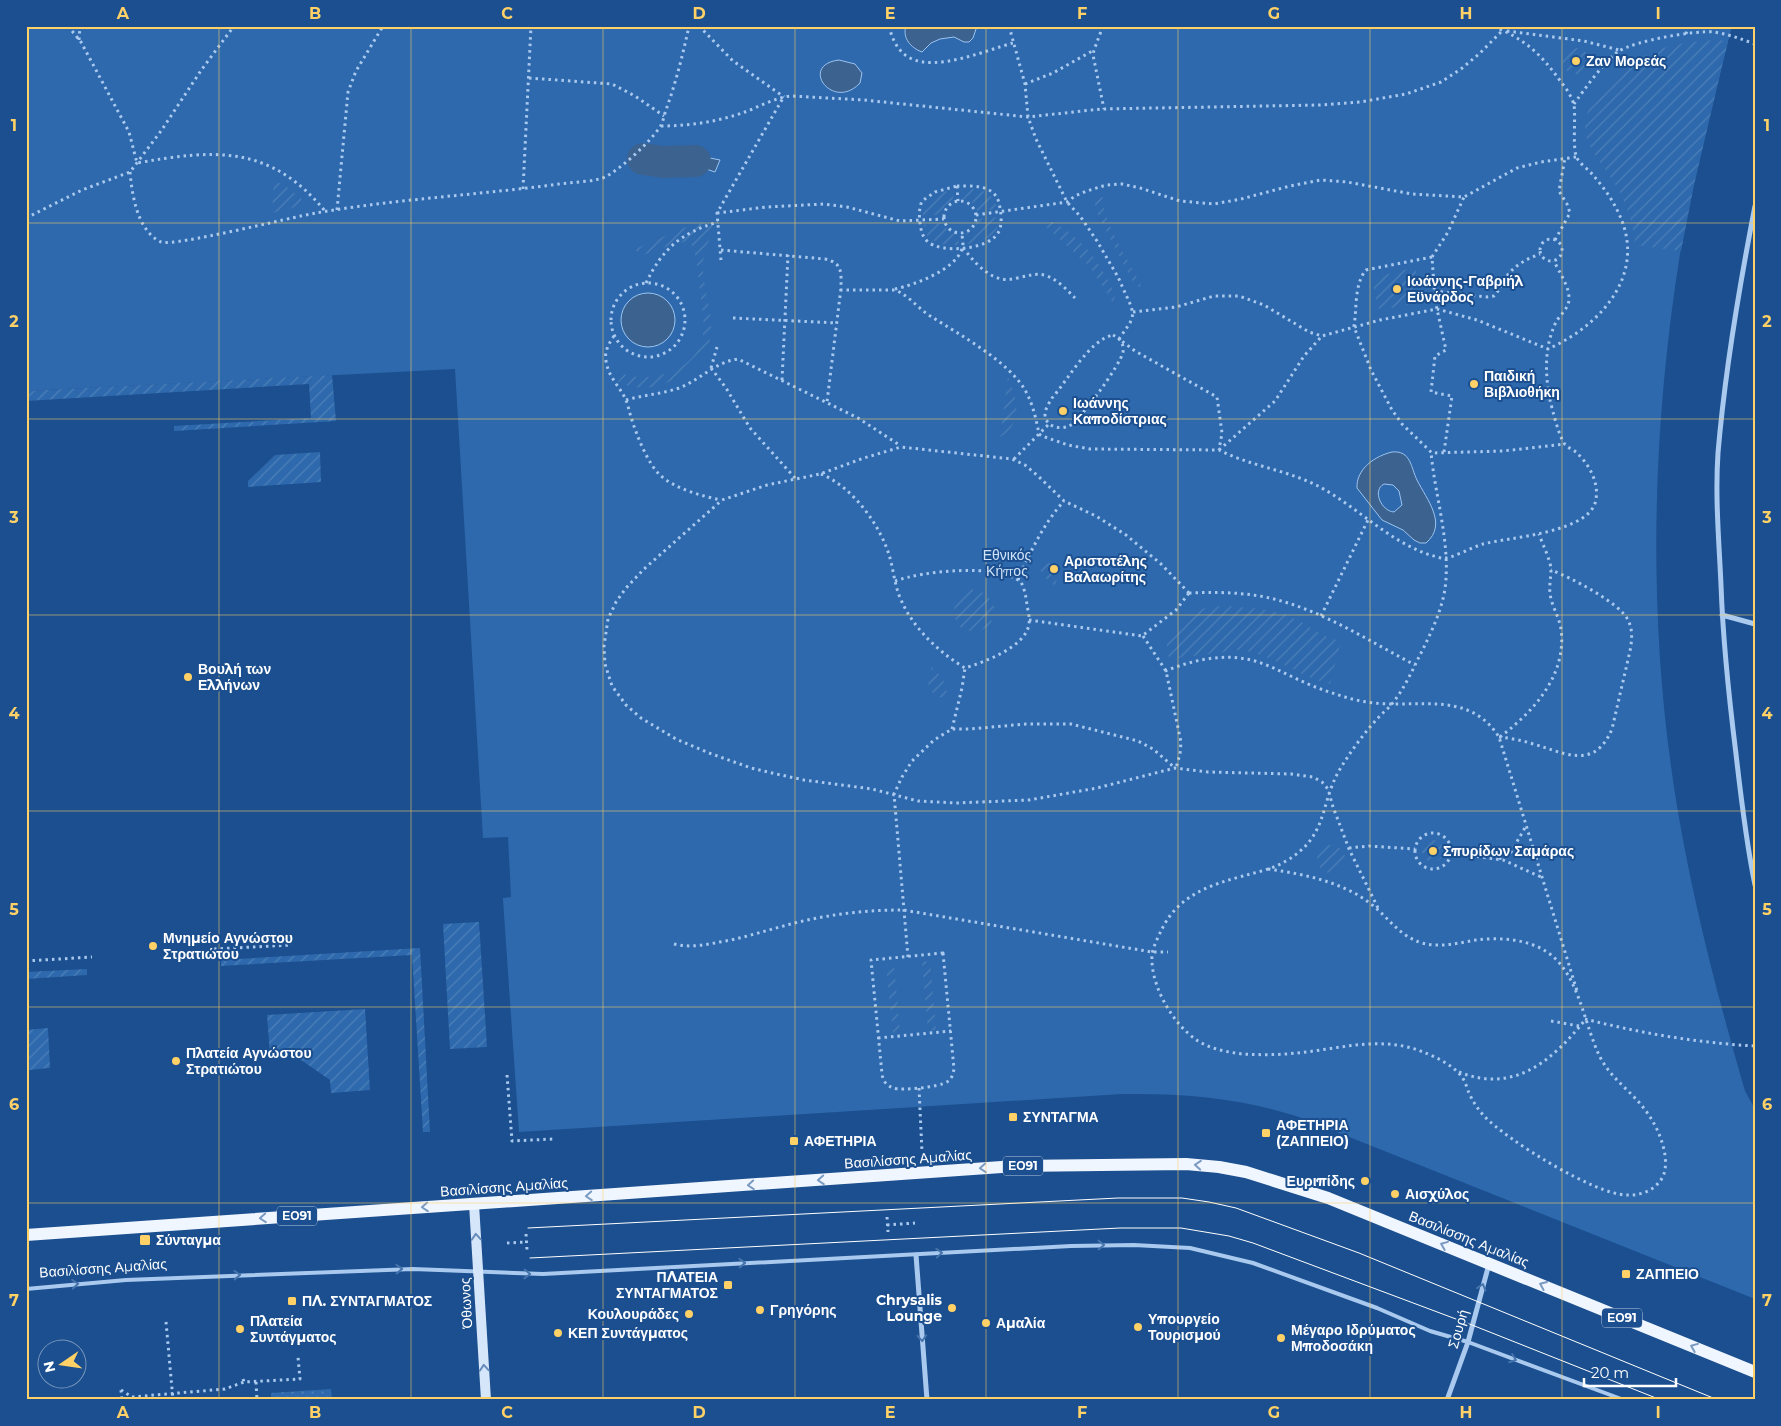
<svg xmlns="http://www.w3.org/2000/svg" width="1781" height="1426" viewBox="0 0 1781 1426" font-family="Montserrat,sans-serif">
<style>
.grass{fill:url(#grass-dots)}
.park{fill:#2e69ad}
.garden{fill:url(#garden-furrows)}
.water{fill:#3c6290;stroke:#9cc4f0;fill-rule:evenodd}
.lines{fill:none;stroke-linecap:round;stroke-linejoin:round}
.canal{stroke:#3c6290;stroke-width:32}
.path{stroke:#a9c9ee;stroke-width:3;stroke-dasharray:2.5 4;stroke-linecap:butt}
.lane{stroke:#a9c9ee;stroke-width:4}
.street{stroke:#a9c9ee;stroke-width:5}
.secondary{stroke:#d6e6fa;stroke-width:10}
.primary{stroke:#f0f6ff;stroke-width:12}
.tram{stroke:#fff;stroke-width:1}
.oneway{stroke:#7b9ac1}
.oneway2{stroke:#668bba}
.oneway3{stroke:#4674ac}
.grid{fill:none;stroke:#ffd166;stroke-width:1;stroke-opacity:0.55}
.poi-dot{fill:#ffd166;stroke:#1b4f8f;stroke-width:2}
.labels{text-anchor:middle;stroke-width:4;stroke-linejoin:round;paint-order:stroke}
.shield{fill:#1b4f8f;stroke:#bbcadd;stroke-width:1}
.shield-label{font-size:12px;font-weight:bold;fill:#fff}
.poi-label{font-size:14px;font-weight:bold;fill:#fff;stroke:#1b4f8f;text-anchor:start}
.park-label{font-size:14px;fill:#cfe3fa;stroke:#1b4f8f}
.street-label{font-size:14px;fill:#fff;stroke:#1b4f8f}
.neatline{fill:none;stroke:#ffd166;stroke-width:2}
.grid-label{font-size:16px;text-anchor:middle;font-weight:bold;fill:#ffd166}
</style>
<defs>
<pattern id="grass-dots" width="8" height="8" patternUnits="userSpaceOnUse" patternTransform="scale(1.25)"><rect width="8" height="8" fill="#2e69ad"/><path d="M2 2h.1M6 6h.1" fill="none" stroke="#4d80b9" stroke-width="1.8" stroke-linecap="round"/></pattern>
<pattern id="garden-furrows" width="10" height="10" patternUnits="userSpaceOnUse" patternTransform="scale(1.25)"><rect width="10" height="10" fill="#2e69ad"/><path d="M-1 1l2-2M0 10L10 0M9 11l2-2" fill="none" stroke="#4d80b9"/></pattern>
</defs>
<rect width="100%" height="100%" fill="#1b4f8f"/>
<path class="grass" d="M 331,1389 L 332,1400 L 271,1400 L 271,1393 Z"/>
<path class="park" d="M 26,26 L 1732,26 C 1713,102 1693,177 1680,254 C 1651,436 1647,624 1677,806 C 1693,902 1718,998 1745,1091 L 1755,1109 L 1755,1299 L 1299,1117 C 1241,1098 1183,1093 1122,1094 L 519,1132 L 503,900 L 503,898 L 511,897 L 508,837 L 483,838 L 455,369 L 26,391 Z"/>
<path class="garden" d="M 1717,40 L 1728,41 L 1694,185 L 1681,251 L 1635,245 C 1634,220 1623,195 1609,175 C 1601,163 1592,153 1587,139 C 1575,99 1628,60 1660,49 C 1678,43 1698,41 1717,40 Z
M1563 61a13 13 0 1 1 26 0a13 13 0 1 1-26 0Z
M 274,180 L 290,189 L 307,204 L 272,213 Z
M 961,189 C 979,189 992,189 997,209 L 977,211 L 972,202 L 962,199 Z
M 953,190 L 953,200 L 945,205 L 942,214 L 923,217 C 921,198 937,193 953,190 Z
M 1103,197 C 1099,214 1133,269 1142,287 L 1135,286 L 1097,213 C 1095,207 1094,203 1097,198 Z
M 998,217 C 1000,237 982,241 967,244 L 966,234 L 975,228 L 978,219 Z
M 1051,221 C 1081,236 1099,261 1113,290 L 1115,297 L 1113,303 L 1090,267 L 1043,224 Z
M 703,223 L 711,224 L 713,228 C 710,241 702,254 703,269 C 703,281 707,294 709,307 C 710,315 712,325 711,334 C 708,357 687,375 666,383 C 649,390 634,389 618,382 L 623,374 C 650,383 690,372 701,344 C 704,335 704,325 703,316 L 696,257 L 691,243 L 688,241 L 671,245 L 640,256 L 635,249 L 683,228 Z
M 942,223 L 948,231 L 958,236 L 959,245 L 939,244 L 927,236 L 924,225 Z
M 1413,268 L 1416,271 L 1422,298 L 1420,302 L 1382,310 L 1378,308 L 1372,280 L 1375,277 Z
M 332,375 L 336,421 L 174,431 L 174,426 L 311,418 L 309,384 L 26,401 L 26,391 Z
M 1008,377 C 1017,398 1024,423 1000,437 Z
M 320,452 L 321,482 L 248,487 L 248,481 L 275,455 Z
M 1039,562 L 1050,563 L 1057,568 L 1058,574 L 1055,586 L 1042,575 Z
M 971,589 L 987,594 L 995,608 L 992,616 L 991,624 L 977,633 L 961,628 L 952,614 L 955,606 L 956,598 Z
M 1226,606 C 1249,608 1274,608 1295,619 C 1312,627 1321,637 1341,641 L 1330,684 C 1321,681 1312,679 1304,675 C 1283,665 1262,652 1238,650 L 1170,659 C 1158,637 1183,615 1202,609 C 1210,606 1218,607 1226,606 Z
M 932,667 C 942,676 948,685 947,699 C 928,696 924,683 932,667 Z
M1422 851a11 11 0 1 1 22 0a11 11 0 1 1-22 0Z
M1317 859a14 14 0 1 1 28 0a14 14 0 1 1-28 0Z
M 479,922 L 487,1047 L 450,1049 L 443,924 Z
M 420,948 L 430,1132 L 423,1132 L 412,955 L 221,966 L 221,960 Z
M 930,961 L 936,1030 L 928,1031 L 922,962 Z
M 894,964 L 900,1033 L 893,1034 L 886,965 Z
M 87,969 L 87,975 L 26,979 L 26,972 Z
M 365,1009 L 370,1090 L 331,1093 L 330,1080 L 291,1053 L 270,1055 L 267,1015 Z
M 48,1028 L 50,1068 L 29,1070 L 26,1072 L 26,1030 Z"/>
<path class="water" d="M 906,26 L 977,26 L 973,38 L 969,42 L 964,42 L 954,37 L 940,39 L 931,43 L 922,52 C 911,48 902,38 906,26 Z
M 839,60 L 855,64 L 862,73 L 860,83 C 833,112 798,65 839,60 Z
M 705,157 L 720,160 L 715,172 L 700,167 L 696,163 L 696,159 Z
M621 320a27 27 0 1 1 54 0a27 27 0 1 1-54 0Z
M 1392,452 C 1411,450 1411,468 1417,480 C 1427,500 1448,524 1426,543 L 1420,543 L 1414,540 L 1403,530 L 1382,520 L 1357,488 C 1356,469 1375,456 1392,452 ZM 1384,484 L 1393,485 L 1399,491 L 1402,505 L 1394,512 C 1381,511 1372,490 1384,484 Z"/>
<g class="lines">
<path class="canal" d="M 643,159 L 664,162 L 695,161"/>
<path class="path" d="M 68,26 L 81,42 L 129,132 L 137,163 C 216,149 270,145 325,211
M 699,26 L 733,61 L 784,97
M 889,26 C 892,39 898,52 910,58 C 936,72 987,50 1013,43
M 1009,26 L 1025,84 L 1028,117 L 1036,139 L 1067,202 L 1080,216 L 1097,241 L 1118,277 L 1131,306 L 1133,314 L 1130,323 L 1119,339 L 1135,351 L 1217,397 L 1222,433 L 1219,450
M 1103,26 L 1094,50 L 1093,55 L 1104,109
M 1507,31 L 1584,41 L 1619,50
M 1686,34 L 1688,26
M 79,40 L 80,26
M 529,78 L 612,84 L 635,96 L 664,116
M 1025,84 L 1053,73 L 1094,50
M 1574,104 C 1583,91 1607,58 1619,51 C 1635,41 1695,30 1714,32 C 1728,34 1741,39 1755,44
M 661,126 C 688,126 716,122 742,113 C 757,108 776,97 791,96 L 864,100 L 1028,117 L 1101,109 L 1320,105 L 1360,102 L 1406,94 L 1441,82 L 1461,69 L 1479,54 L 1501,32 L 1502,26
M 130,172 C 132,194 137,231 161,242 C 173,247 292,217 316,213 C 396,199 478,195 559,184 C 572,182 597,182 607,176 C 625,165 648,144 660,127 C 663,123 664,115 666,110 C 676,82 683,54 689,26
M 957,186 C 972,186 994,184 999,203 C 1001,212 1003,225 998,233 C 988,250 940,254 927,241 C 922,236 921,230 920,223 C 919,215 919,208 922,201 L 935,192 Z
M 957,186 L 958,201
M 523,189 L 531,26
M944 217a16 16 0 1 1 32 0a16 16 0 1 1-32 0Z
M 337,210 L 348,92 L 356,71 L 383,26
M 717,213 L 767,207 L 824,204 L 847,207 L 900,221 L 944,219
M 976,215 L 1067,202 L 1075,196 L 1087,191 L 1106,185 L 1122,184 L 1140,188 L 1180,201 L 1214,204 L 1241,199 L 1290,186 L 1321,180 L 1347,182 L 1412,194 L 1464,197 L 1517,168 L 1541,162 L 1576,157
M 26,218 L 82,190 L 130,172 L 161,131 L 202,69 L 234,26
M1540 250a11 11 0 1 1 22 0a11 11 0 1 1-22 0Z
M 1555,240 L 1570,213 L 1567,204 L 1559,191 L 1565,158
M 963,248 C 977,265 993,285 1017,278 C 1028,276 1037,272 1047,276 C 1058,280 1067,290 1075,298
M 721,250 L 825,259 C 843,263 841,273 841,288 L 827,402
M 1432,257 L 1366,270 C 1354,284 1357,309 1354,326 L 1356,332 L 1371,370 L 1392,410 L 1402,424 L 1432,453 L 1503,451 L 1565,444
M 721,260 L 717,213 L 783,98
M 646,283 C 663,248 681,233 718,222
M611 320a37 37 0 1 1 74 0a37 37 0 1 1-74 0Z
M 895,289 C 914,285 955,270 962,249 C 964,245 962,238 962,233
M 840,290 L 895,290 C 910,296 918,309 932,317 C 960,335 1008,361 1025,390 C 1033,404 1036,419 1039,434 L 1042,436 L 1068,445 L 1090,449 L 1219,450 C 1250,466 1287,470 1318,486 C 1360,508 1393,547 1441,558 C 1450,560 1472,547 1483,544 C 1509,537 1592,533 1596,499 C 1599,481 1588,463 1576,452 C 1572,449 1566,447 1564,443 C 1558,433 1553,412 1550,400 C 1545,374 1544,347 1556,322 C 1560,315 1568,309 1569,300 C 1570,287 1559,272 1554,261
M 1434,291 L 1487,297 L 1494,296 C 1500,290 1502,282 1507,276 C 1516,264 1527,259 1540,254
M 1133,312 L 1176,307 L 1214,296 L 1239,296 L 1264,305 L 1309,332 L 1322,336 L 1380,320 L 1437,309 L 1477,320 L 1548,349 C 1604,324 1650,270 1616,208 C 1610,196 1601,184 1592,174 C 1588,169 1580,164 1577,158 C 1572,149 1576,117 1574,105 C 1572,97 1566,88 1561,82 C 1541,54 1524,38 1492,26
M 733,318 L 837,323
M 1113,335 L 1118,338 C 1122,342 1124,346 1123,352 C 1121,364 1079,422 1069,426 C 1060,430 1046,427 1045,415 C 1045,409 1049,403 1052,398 C 1068,380 1089,340 1113,335 Z
M 614,336 C 609,343 604,352 606,361 C 608,376 619,386 625,398 C 628,404 629,411 631,417 C 636,434 648,464 660,475 C 675,489 702,496 721,500
M 711,368 L 726,388 L 750,428 L 795,478
M 711,368 L 717,347
M 782,380 L 788,255
M 626,400 C 643,395 662,394 679,388 C 700,380 715,362 738,359 L 858,418 L 901,446
M 1219,450 L 1275,401 L 1304,356 L 1322,336
M 1444,452 L 1452,396 L 1431,392 L 1435,356 L 1446,350 L 1435,300 L 1432,257 L 1448,232 L 1464,197
M 1014,459 L 1049,424
M 821,474 C 853,487 881,526 890,558 C 894,573 895,588 902,602 C 914,629 940,653 965,668
M 1018,580 C 1030,552 1044,523 1064,501
M 895,581 C 923,571 997,563 1021,582 C 1025,590 1026,597 1027,605 C 1028,611 1030,618 1029,624 C 1026,647 984,662 965,668
M 1189,593 L 1161,564 L 1126,535 L 1096,516 L 1064,501 L 1038,476 L 1025,465 L 1012,459 L 901,447 L 864,458 L 820,474 L 767,485 L 722,500 L 644,569 L 626,588 L 616,602 L 608,619 L 604,646 L 605,664 L 612,686 L 626,705 L 641,718 L 676,739 L 709,753 L 751,768 L 772,773 L 804,780 L 872,789 L 918,801 L 956,803 L 1029,800 L 1097,788 L 1175,768 L 1208,772 L 1291,774 L 1313,777 L 1322,782 L 1328,789 L 1333,807 L 1349,849 L 1379,910
M 1189,593 C 1214,592 1239,592 1265,597 C 1319,608 1367,640 1415,665
M 1321,616 L 1368,520
M 1029,620 L 1142,636 L 1176,610 L 1189,593
M 1143,636 L 1166,671 L 1181,742 L 1180,754 L 1176,768
M 1165,671 C 1188,662 1214,655 1239,658 C 1263,660 1284,674 1306,683 C 1319,689 1332,693 1345,697 C 1361,702 1378,704 1394,704 C 1435,704 1474,698 1499,737 L 1577,991
M 952,729 L 962,688 L 965,668
M 1499,737 C 1509,738 1520,740 1530,743 C 1563,752 1594,772 1612,729 L 1630,651 C 1632,640 1633,630 1628,620 C 1620,603 1570,577 1551,570
M 1500,737 C 1534,711 1567,675 1561,629 C 1559,616 1551,605 1550,593 C 1549,585 1551,578 1551,570 C 1551,561 1542,543 1539,534
M1415 851a18 18 0 1 1 36 0a18 18 0 1 1-36 0Z
M 1349,848 L 1369,846 L 1415,849
M 1451,853 L 1503,860 L 1541,877
M 1499,859 L 1511,852 L 1526,826
M 1268,869 C 1304,874 1343,882 1371,904 C 1389,918 1399,936 1422,943 C 1440,948 1458,943 1476,940 C 1499,937 1528,939 1547,952 C 1579,973 1584,1025 1600,1057 C 1607,1071 1618,1081 1629,1092 C 1647,1109 1661,1130 1665,1155 C 1666,1164 1666,1174 1660,1181 C 1653,1191 1639,1196 1627,1195 C 1595,1195 1507,1140 1484,1116 C 1478,1109 1473,1102 1469,1093 C 1467,1088 1465,1081 1462,1077 C 1453,1065 1436,1057 1423,1052 C 1382,1035 1339,1049 1297,1053 C 1279,1055 1260,1055 1242,1054 C 1227,1052 1211,1049 1198,1041 C 1173,1025 1150,985 1152,955 C 1153,947 1158,937 1162,929 C 1178,896 1209,885 1243,876 C 1257,872 1273,869 1286,861 C 1329,836 1319,805 1340,769 C 1351,751 1364,733 1378,718 C 1382,713 1388,709 1391,705 C 1403,691 1411,673 1419,657 C 1430,635 1441,613 1445,589 C 1451,543 1435,497 1431,452
M 674,944 C 693,949 712,943 731,940 C 762,933 792,922 823,917 C 849,912 877,910 903,910 L 1152,952 L 1168,952
M 214,949 L 292,945
M 943,953 L 954,1069 C 953,1074 952,1079 947,1082 C 940,1087 901,1091 893,1088 C 886,1085 883,1081 882,1074 L 871,960 Z
M 908,957 L 894,794 L 902,777 L 912,761 L 934,740 L 952,729 L 970,729 L 1026,724 L 1071,724 L 1138,741 L 1153,749 L 1175,768
M 26,961 L 92,957
M 1585,1019 C 1640,1033 1698,1043 1755,1046
M 1551,1021 L 1579,1026
M 878,1038 L 951,1031
M 1459,1072 C 1514,1094 1552,1061 1585,1020
M 507,1075 L 512,1141 L 553,1139
M 919,1088 L 922,1152
M 887,1217 L 888,1232
M 887,1225 L 915,1223
M 526,1234 L 527,1250
M 507,1243 L 527,1242
M 166,1322 L 173,1400
M 243,1379 L 244,1382 L 300,1379 L 298,1357
M 256,1382 L 257,1400
M 121,1390 L 132,1397 L 225,1389 L 244,1382
M 121,1390 L 122,1400"/>
<path class="lane" d="M 26,1289 L 126,1280 L 413,1269 L 543,1274 L 1071,1246 L 1134,1245 L 1190,1248 L 1253,1263 L 1377,1308 L 1430,1331 L 1468,1342 L 1624,1400"/>
<path class="street" d="M 1755,206 C 1739,288 1725,370 1718,453 C 1715,497 1719,541 1721,585 C 1723,642 1729,698 1736,754 C 1741,798 1746,842 1755,885
M 1722,615 L 1755,624
M 916,1255 L 927,1400
M 1447,1400 L 1468,1342 L 1489,1264"/>
<path class="secondary" d="M 474,1204 L 486,1400"/>
<path class="primary" d="M 26,1235 L 1016,1166 L 1186,1164 L 1219,1167 L 1246,1172 L 1328,1198 L 1755,1372"/>
<path class="tram" d="M 528,1228 L 1118,1198 L 1182,1198 L 1209,1202 L 1236,1208 L 1359,1253 L 1718,1400
M 530,1258 L 1120,1228 L 1181,1228 L 1229,1236 L 1253,1243 L 1472,1325 L 1661,1400"/>
</g>
<defs><path id="oneway-chevron" d="M-2-3.5L2.5 0L-2 3.5" fill="none" stroke-width="1.6" stroke-linecap="round" stroke-linejoin="round" transform="scale(1.25)"/></defs>
<g class="oneway">
<use href="#oneway-chevron" transform="translate(1198 1165) rotate(-175)"/>
<use href="#oneway-chevron" transform="translate(983 1168) rotate(176)"/>
<use href="#oneway-chevron" transform="translate(821 1180) rotate(176)"/>
<use href="#oneway-chevron" transform="translate(751 1185) rotate(176)"/>
<use href="#oneway-chevron" transform="translate(589 1196) rotate(176)"/>
<use href="#oneway-chevron" transform="translate(425 1207) rotate(176)"/>
<use href="#oneway-chevron" transform="translate(263 1218) rotate(176)"/>
<use href="#oneway-chevron" transform="translate(1444 1245) rotate(-158)"/>
<use href="#oneway-chevron" transform="translate(1543 1285) rotate(-157)"/>
<use href="#oneway-chevron" transform="translate(1694 1347) rotate(-158)"/>
</g>
<g class="oneway2">
<use href="#oneway-chevron" transform="translate(476 1237) rotate(-94)"/>
<use href="#oneway-chevron" transform="translate(484 1368) rotate(-94)"/>
</g>
<g class="oneway3">
<use href="#oneway-chevron" transform="translate(1101 1245) rotate(-1)"/>
<use href="#oneway-chevron" transform="translate(939 1253) rotate(-3)"/>
<use href="#oneway-chevron" transform="translate(742 1263) rotate(-2)"/>
<use href="#oneway-chevron" transform="translate(399 1269) rotate(-2)"/>
<use href="#oneway-chevron" transform="translate(527 1274) rotate(1)"/>
<use href="#oneway-chevron" transform="translate(237 1275) rotate(-3)"/>
<use href="#oneway-chevron" transform="translate(75 1284) rotate(-5)"/>
<use href="#oneway-chevron" transform="translate(1482 1287) rotate(-73)"/>
<use href="#oneway-chevron" transform="translate(922 1338) rotate(86)"/>
<use href="#oneway-chevron" transform="translate(1513 1359) rotate(20)"/>
</g>
<path class="grid" d="M 219,26 L 219,1400M 411,26 L 411,1400M 603,26 L 603,1400M 795,26 L 795,1400M 986,26 L 986,1400M 1178,26 L 1178,1400M 1370,26 L 1370,1400M 1562,26 L 1562,1400M 26,223 L 1755,223M 26,419 L 1755,419M 26,615 L 1755,615M 26,811 L 1755,811M 26,1007 L 1755,1007M 26,1203 L 1755,1203"/>
<g class="poi-dot">
<circle cx="1576" cy="61" r="5"/>
<circle cx="1397" cy="289" r="5"/>
<circle cx="1474" cy="384" r="5"/>
<circle cx="1063" cy="411" r="5"/>
<circle cx="1054" cy="569" r="5"/>
<circle cx="188" cy="677" r="5"/>
<circle cx="1433" cy="851" r="5"/>
<circle cx="153" cy="946" r="5"/>
<circle cx="176" cy="1061" r="5"/>
<rect x="1008" y="1112" width="10" height="10" rx="2.5"/>
<rect x="1261" y="1128" width="10" height="10" rx="2.5"/>
<rect x="789" y="1136" width="10" height="10" rx="2.5"/>
<circle cx="1365" cy="1181" r="5"/>
<circle cx="1395" cy="1194" r="5"/>
<rect x="139" y="1234" width="12" height="12" rx="2.5"/>
<rect x="1621" y="1269" width="10" height="10" rx="2.5"/>
<rect x="723" y="1280" width="10" height="10" rx="2.5"/>
<rect x="287" y="1296" width="10" height="10" rx="2.5"/>
<circle cx="952" cy="1308" r="5"/>
<circle cx="760" cy="1310" r="5"/>
<circle cx="689" cy="1314" r="5"/>
<circle cx="986" cy="1323" r="5"/>
<circle cx="1138" cy="1327" r="5"/>
<circle cx="240" cy="1329" r="5"/>
<circle cx="558" cy="1333" r="5"/>
<circle cx="1281" cy="1338" r="5"/>
</g>
<g class="labels">
<g class="shield">
<rect x="1003" y="1156.5" width="40" height="19" rx="4"/>
<rect x="277" y="1206.5" width="40" height="19" rx="4"/>
<rect x="1602" y="1308.5" width="40" height="19" rx="4"/>
</g>
<g class="shield-label">
<text x="1023" y="1170">ΕΟ91</text>
<text x="297" y="1220">ΕΟ91</text>
<text x="1622" y="1322">ΕΟ91</text>
</g>
<g class="poi-label">
<text x="1586" y="66">Ζαν Μορεάς</text>
<text x="1407" y="286">Ιωάννης-Γαβριήλ<tspan x="1407" dy="16">Εϋνάρδος</tspan></text>
<text x="1484" y="381">Παιδική<tspan x="1484" dy="16">Βιβλιοθήκη</tspan></text>
<text x="1073" y="408">Ιωάννης<tspan x="1073" dy="16">Καποδίστριας</tspan></text>
<text x="1064" y="566">Αριστοτέλης<tspan x="1064" dy="16">Βαλαωρίτης</tspan></text>
<text x="198" y="674">Βουλή των<tspan x="198" dy="16">Ελλήνων</tspan></text>
<text x="1443" y="856">Σπυρίδων Σαμάρας</text>
<text x="163" y="943">Μνημείο Αγνώστου<tspan x="163" dy="16">Στρατιώτου</tspan></text>
<text x="186" y="1058">Πλατεία Αγνώστου<tspan x="186" dy="16">Στρατιώτου</tspan></text>
<text x="1023" y="1122">ΣΥΝΤΑΓΜΑ</text>
<text x="1276" y="1130">ΑΦΕΤΗΡΙΑ<tspan x="1276" dy="16">(ΖΑΠΠΕΙΟ)</tspan></text>
<text x="804" y="1146">ΑΦΕΤΗΡΙΑ</text>
<text x="1355" y="1186" text-anchor="end">Ευριπίδης</text>
<text x="1405" y="1199">Αισχύλος</text>
<text x="156" y="1245">Σύνταγμα</text>
<text x="1636" y="1279">ΖΑΠΠΕΙΟ</text>
<text x="718" y="1282" text-anchor="end">ΠΛΑΤΕΙΑ<tspan x="718" dy="16">ΣΥΝΤΑΓΜΑΤΟΣ</tspan></text>
<text x="942" y="1305" text-anchor="end">Chrysalis<tspan x="942" dy="16">Lounge</tspan></text>
<text x="302" y="1306">ΠΛ. ΣΥΝΤΑΓΜΑΤΟΣ</text>
<text x="770" y="1315">Γρηγόρης</text>
<text x="679" y="1319" text-anchor="end">Κουλουράδες</text>
<text x="1148" y="1324">Υπουργείο<tspan x="1148" dy="16">Τουρισμού</tspan></text>
<text x="250" y="1326">Πλατεία<tspan x="250" dy="16">Συντάγματος</tspan></text>
<text x="996" y="1328">Αμαλία</text>
<text x="1291" y="1335">Μέγαρο Ιδρύματος<tspan x="1291" dy="16">Μποδοσάκη</tspan></text>
<text x="568" y="1338">ΚΕΠ Συντάγματος</text>
</g>
<g class="park-label">
<text x="1007" y="560">Εθνικός<tspan x="1007" dy="16">Κήπος</tspan></text>
</g>
<g class="street-label">
<text transform="translate(908 1159) rotate(-4)" y="5">Βασιλίσσης Αμαλίας</text>
<text transform="translate(504 1187) rotate(-4)" y="5">Βασιλίσσης Αμαλίας</text>
<text transform="translate(1469 1239) rotate(22)" y="5">Βασιλίσσης Αμαλίας</text>
<text transform="translate(103 1268) rotate(-4)" y="5">Βασιλίσσης Αμαλίας</text>
<text transform="translate(466 1303) rotate(-93)" y="5">Όθωνος</text>
<text transform="translate(1458 1329) rotate(-74)" y="5">Σουρή</text>
</g>
</g>
<rect width="1781" height="1426" fill="none" stroke="#1b4f8f" stroke-width="55"/>
<g transform="translate(62 1364) rotate(257)"><circle r="24" fill="#1b4f8f" stroke="#7695bc"/>
<path d="M0-4L9 19L0 12L-9 19Z" fill="#ffd166"/>
<text y="-8" font-size="14" font-weight="bold" text-anchor="middle" fill="#ffffff">N</text>
</g>
<path d="M1584 1378v8h92v-8" fill="none" stroke="#ffffff" stroke-width="2.5"/>
<text x="1591" y="1378" font-size="15" fill="#ffffff" stroke="#1b4f8f" stroke-width="4" paint-order="stroke">20 m</text>
<rect x="28" y="28" width="1726" height="1370" class="neatline"/>
<g class="grid-label">
<text x="123" y="19">A</text>
<text x="315" y="19">B</text>
<text x="507" y="19">C</text>
<text x="699" y="19">D</text>
<text x="890" y="19">E</text>
<text x="1082" y="19">F</text>
<text x="1274" y="19">G</text>
<text x="1466" y="19">H</text>
<text x="1658" y="19">I</text>
<text x="14" y="131">1</text>
<text x="1767" y="131">1</text>
<text x="14" y="327">2</text>
<text x="1767" y="327">2</text>
<text x="14" y="523">3</text>
<text x="1767" y="523">3</text>
<text x="14" y="719">4</text>
<text x="1767" y="719">4</text>
<text x="14" y="915">5</text>
<text x="1767" y="915">5</text>
<text x="14" y="1110">6</text>
<text x="1767" y="1110">6</text>
<text x="14" y="1306">7</text>
<text x="1767" y="1306">7</text>
<text x="123" y="1418">A</text>
<text x="315" y="1418">B</text>
<text x="507" y="1418">C</text>
<text x="699" y="1418">D</text>
<text x="890" y="1418">E</text>
<text x="1082" y="1418">F</text>
<text x="1274" y="1418">G</text>
<text x="1466" y="1418">H</text>
<text x="1658" y="1418">I</text>
</g>
</svg>
